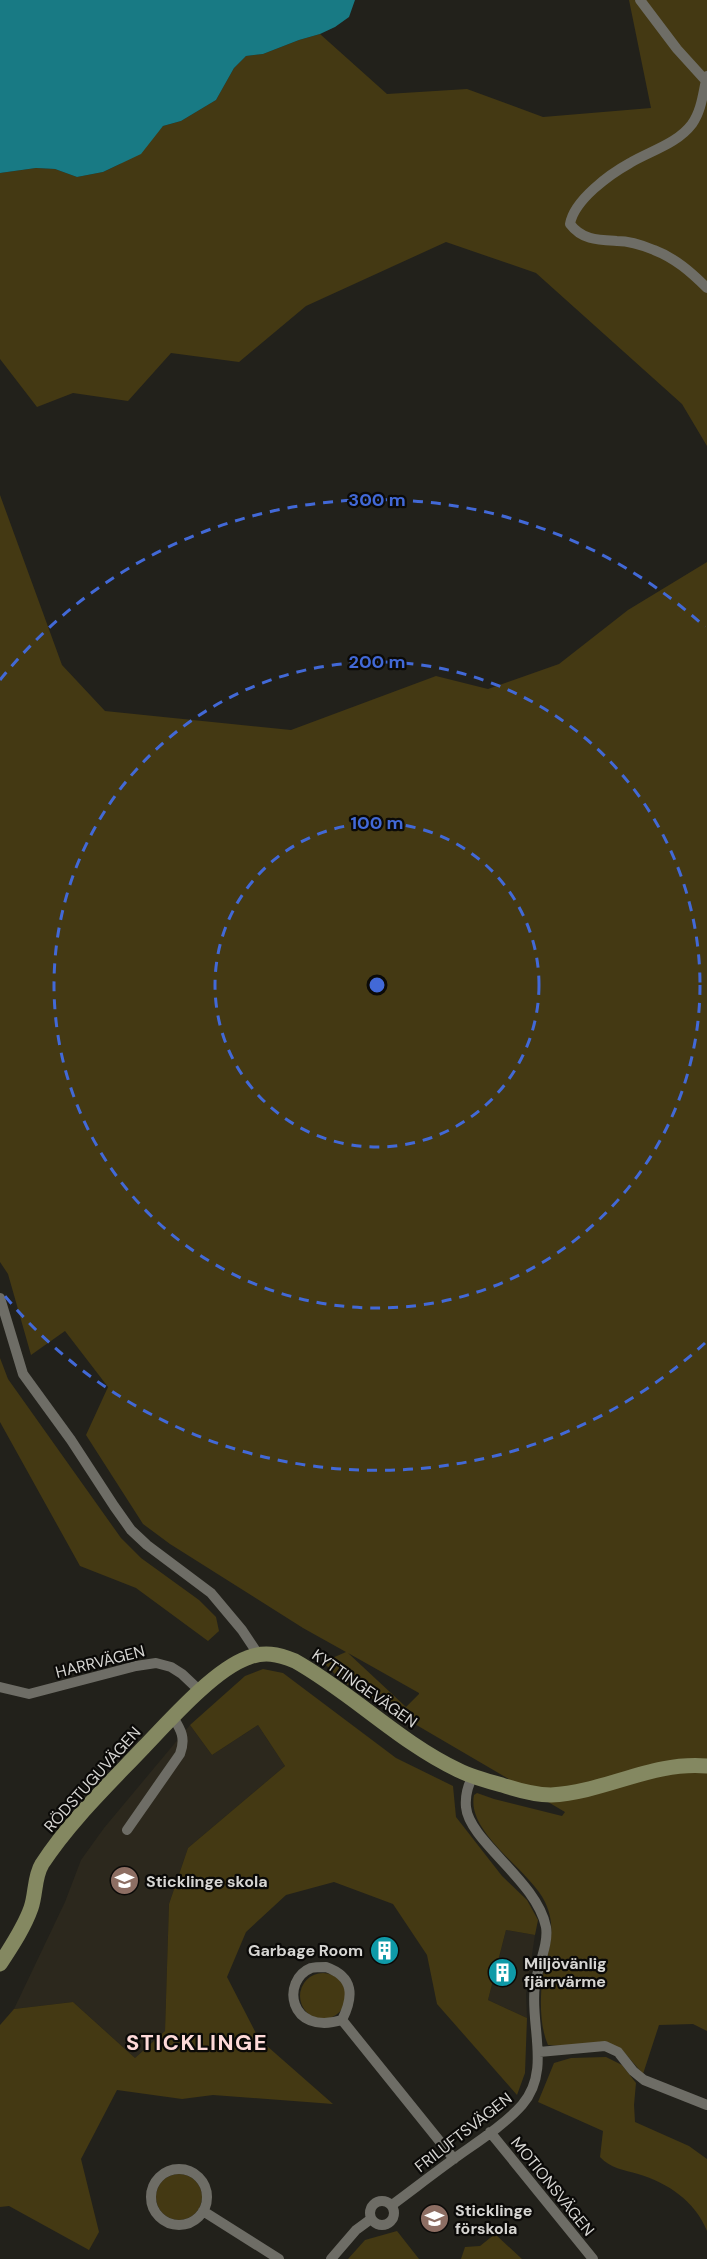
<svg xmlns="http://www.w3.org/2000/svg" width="707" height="2259" viewBox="0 0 707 2259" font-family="'DM Sans',sans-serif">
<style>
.built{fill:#2c281d}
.green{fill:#443913;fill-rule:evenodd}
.water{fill:#187a84}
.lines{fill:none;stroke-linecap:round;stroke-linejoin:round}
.street{stroke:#6e6d66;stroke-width:10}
.secondary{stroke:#848861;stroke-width:15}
.ring{fill:none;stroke:#4269d7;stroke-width:3;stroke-dasharray:10 8}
.labels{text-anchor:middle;stroke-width:4.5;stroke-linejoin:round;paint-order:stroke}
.street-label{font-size:16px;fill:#d6d5d2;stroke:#0b0a08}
.poi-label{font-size:16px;font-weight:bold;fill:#d6d5d2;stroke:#0b0a08;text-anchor:start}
.district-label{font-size:22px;font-weight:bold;letter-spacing:1.5px;fill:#fdd9d8;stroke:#0b0a08}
.centre{fill:#4269d7;stroke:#0b0a08;stroke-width:3}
.ring-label{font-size:18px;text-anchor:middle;font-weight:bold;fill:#4269d7;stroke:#0b0a08;stroke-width:4.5;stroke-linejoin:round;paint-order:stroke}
</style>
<rect width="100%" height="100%" fill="#22211b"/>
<path class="built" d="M 190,1725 L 212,1755 L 258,1725 L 285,1766 L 188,1848 L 169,1904 L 165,2031 L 135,2058 L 73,2002 L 14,2009 L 65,1902 L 81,1860 L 104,1828 Z
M 506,1930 L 535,1935 L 526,1994 L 527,2018 L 488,2000 Z"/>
<path class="green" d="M 629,0 L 707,0 L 707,446 L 682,404 L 536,273 L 446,242 L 306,306 L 239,362 L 171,353 L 128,401 L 73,393 L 37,407 L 0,359 L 0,173 L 36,168 L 55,169 L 77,177 L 103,172 L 120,164 L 151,139 L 163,126 L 181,121 L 216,100 L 234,68 L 246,56 L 263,54 L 299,40 L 320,34 L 387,94 L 467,89 L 543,117 L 651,108 Z
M 0,495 L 62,665 L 105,711 L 291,730 L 436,676 L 488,689 L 559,664 L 628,610 L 707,562 L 707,2031 L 693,2024 L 659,2025 L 643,2074 L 623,2051 L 548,2045 C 540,2027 540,2002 542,1982 C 546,1953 559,1932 545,1902 C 530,1870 466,1833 474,1795 L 477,1793 L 494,1799 L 562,1816 L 565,1812 L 343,1682 L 323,1662 L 346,1652 L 303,1628 L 170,1544 L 143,1524 L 86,1435 L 108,1387 L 65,1331 L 31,1355 L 8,1274 L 0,1262 ZM 348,1653 L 419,1693 L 419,1694 L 406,1707 Z
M 0,1358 L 8,1379 L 121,1538 L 141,1558 L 199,1600 L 216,1617 L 219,1631 L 208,1641 L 136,1588 L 80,1566 L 0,1422 Z
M 263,1669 L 283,1673 L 396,1758 L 453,1786 L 456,1817 L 502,1876 L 527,1900 L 538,1920 L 535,1935 L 506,1930 L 488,2000 L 527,2018 L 525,2073 L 517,2095 L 437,2004 L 427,1955 L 393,1904 L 334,1882 L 286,1895 L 246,1932 L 227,1977 L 259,2039 L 333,2104 L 213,2095 L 182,2099 L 117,2090 L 81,2159 L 99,2232 L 89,2250 L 9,2206 L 0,2207 L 0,2025 L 14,2009 L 73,2002 L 135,2058 L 165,2031 L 169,1904 L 188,1848 L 285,1766 L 258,1725 L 212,1755 L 190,1725 L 245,1676 Z
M300 1996a23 23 0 1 1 46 0a23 23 0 1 1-46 0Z
M 606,2057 L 622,2065 L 636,2083 L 634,2105 L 635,2122 L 689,2146 L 707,2159 L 707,2231 C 695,2201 668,2183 638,2174 C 624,2170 610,2168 600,2157 L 603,2131 L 538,2102 L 554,2063 L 571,2058 Z
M156 2197a23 23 0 1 1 46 0a23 23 0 1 1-46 0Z
M 397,2231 L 419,2259 L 348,2259 L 365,2240 Z
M 495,2234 L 522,2259 L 461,2259 L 465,2247 L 480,2246 Z"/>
<path class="water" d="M 0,0 L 355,0 L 349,17 L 335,27 L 320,34 L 299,40 L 263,54 L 246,56 L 234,68 L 216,100 L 181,121 L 163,126 L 141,154 L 103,172 L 77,177 L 55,169 L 36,168 L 0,173 Z"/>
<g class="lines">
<path class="street" d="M 640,0 L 677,49 L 706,81
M 707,76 C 703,92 702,110 692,124 C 677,144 650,151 630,163 C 610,174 574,200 570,224 C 582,240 598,240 617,241 C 629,241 642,245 654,250 C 675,258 691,272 707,288
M 0,1298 L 23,1374 L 71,1440 L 114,1506 L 131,1530 L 147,1545 L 211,1593 L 242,1630 L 258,1654
M 0,1687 L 29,1694 L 136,1666 L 156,1663 L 171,1667 L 182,1674 L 200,1691
M 127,1830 L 180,1754 C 186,1738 181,1730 173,1717
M 326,1967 C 354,1977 354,1996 342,2020 C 288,2036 281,1980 311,1968 C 315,1967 322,1967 326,1967 Z
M 342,2020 L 454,2159
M 539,2052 L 605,2046 L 618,2052 L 633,2071 L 644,2080 L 707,2105
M 490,2132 L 593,2259
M151 2197a28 28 0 1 1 56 0a28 28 0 1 1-56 0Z
M370 2213a12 12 0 1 1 24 0a12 12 0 1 1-24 0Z
M 392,2205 C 415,2188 438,2170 462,2153 C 482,2139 506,2123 522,2105 C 552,2071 529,2023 535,1985 C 537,1968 549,1944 546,1927 C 537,1881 469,1841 466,1807 C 465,1796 468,1785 473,1776
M 203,2211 L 279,2259
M 331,2259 L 356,2230 L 371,2219"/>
<path class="secondary" d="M 0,1964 C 11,1947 24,1928 31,1908 C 36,1894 34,1877 42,1864 C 70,1821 109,1784 144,1747 C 169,1721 214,1670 247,1658 C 264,1651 278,1654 295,1661 C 352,1693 399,1742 458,1770 C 472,1777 487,1781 502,1785 C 517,1790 535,1795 551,1795 C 606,1792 652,1761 707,1766"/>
</g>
<g class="ring">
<circle cx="377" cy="985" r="162"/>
<circle cx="377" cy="985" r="323"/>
<path d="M705 1343A485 485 0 0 1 0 1290M0 680A485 485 0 0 1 705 627"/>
</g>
<defs>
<symbol id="school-disc" viewBox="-11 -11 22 22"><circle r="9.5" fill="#8d6e63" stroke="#0b0a08"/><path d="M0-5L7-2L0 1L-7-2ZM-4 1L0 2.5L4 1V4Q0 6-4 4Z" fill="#fff"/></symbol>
<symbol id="building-disc" viewBox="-11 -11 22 22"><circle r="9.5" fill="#0f9aa8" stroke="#0b0a08"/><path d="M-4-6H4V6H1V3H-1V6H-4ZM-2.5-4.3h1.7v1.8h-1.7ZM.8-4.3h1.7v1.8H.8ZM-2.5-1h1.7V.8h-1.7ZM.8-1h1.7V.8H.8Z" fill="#fff"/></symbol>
</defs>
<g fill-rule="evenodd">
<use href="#school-disc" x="108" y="1864" width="33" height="33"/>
<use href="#building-disc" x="368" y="1934" width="33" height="33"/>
<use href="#building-disc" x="486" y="1956" width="33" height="33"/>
<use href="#school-disc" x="418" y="2202" width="33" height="33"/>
</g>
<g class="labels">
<g class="street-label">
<text transform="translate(100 1661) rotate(-14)" y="6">HARRVÄGEN</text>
<text transform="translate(365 1688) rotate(35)" y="6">KYTTINGEVÄGEN</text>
<text transform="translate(92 1779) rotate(-48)" y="6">RÖDSTUGUVÄGEN</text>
<text transform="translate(463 2132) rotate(-38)" y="6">FRILUFTSVÄGEN</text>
<text transform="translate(553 2186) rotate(51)" y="6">MOTIONSVÄGEN</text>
</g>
<g class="poi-label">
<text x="146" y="1887">Sticklinge skola</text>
<text x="363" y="1956" text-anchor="end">Garbage Room</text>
<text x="524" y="1969">Miljövänlig<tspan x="524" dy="18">fjärrvärme</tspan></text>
<text x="455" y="2216">Sticklinge<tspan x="455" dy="18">förskola</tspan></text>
</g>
<g class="district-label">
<text x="197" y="2050">STICKLINGE</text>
</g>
</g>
<circle cx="377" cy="985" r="9" class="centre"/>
<g class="ring-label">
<text x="377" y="506">300 m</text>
<text x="377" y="668">200 m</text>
<text x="377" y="829">100 m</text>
</g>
</svg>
